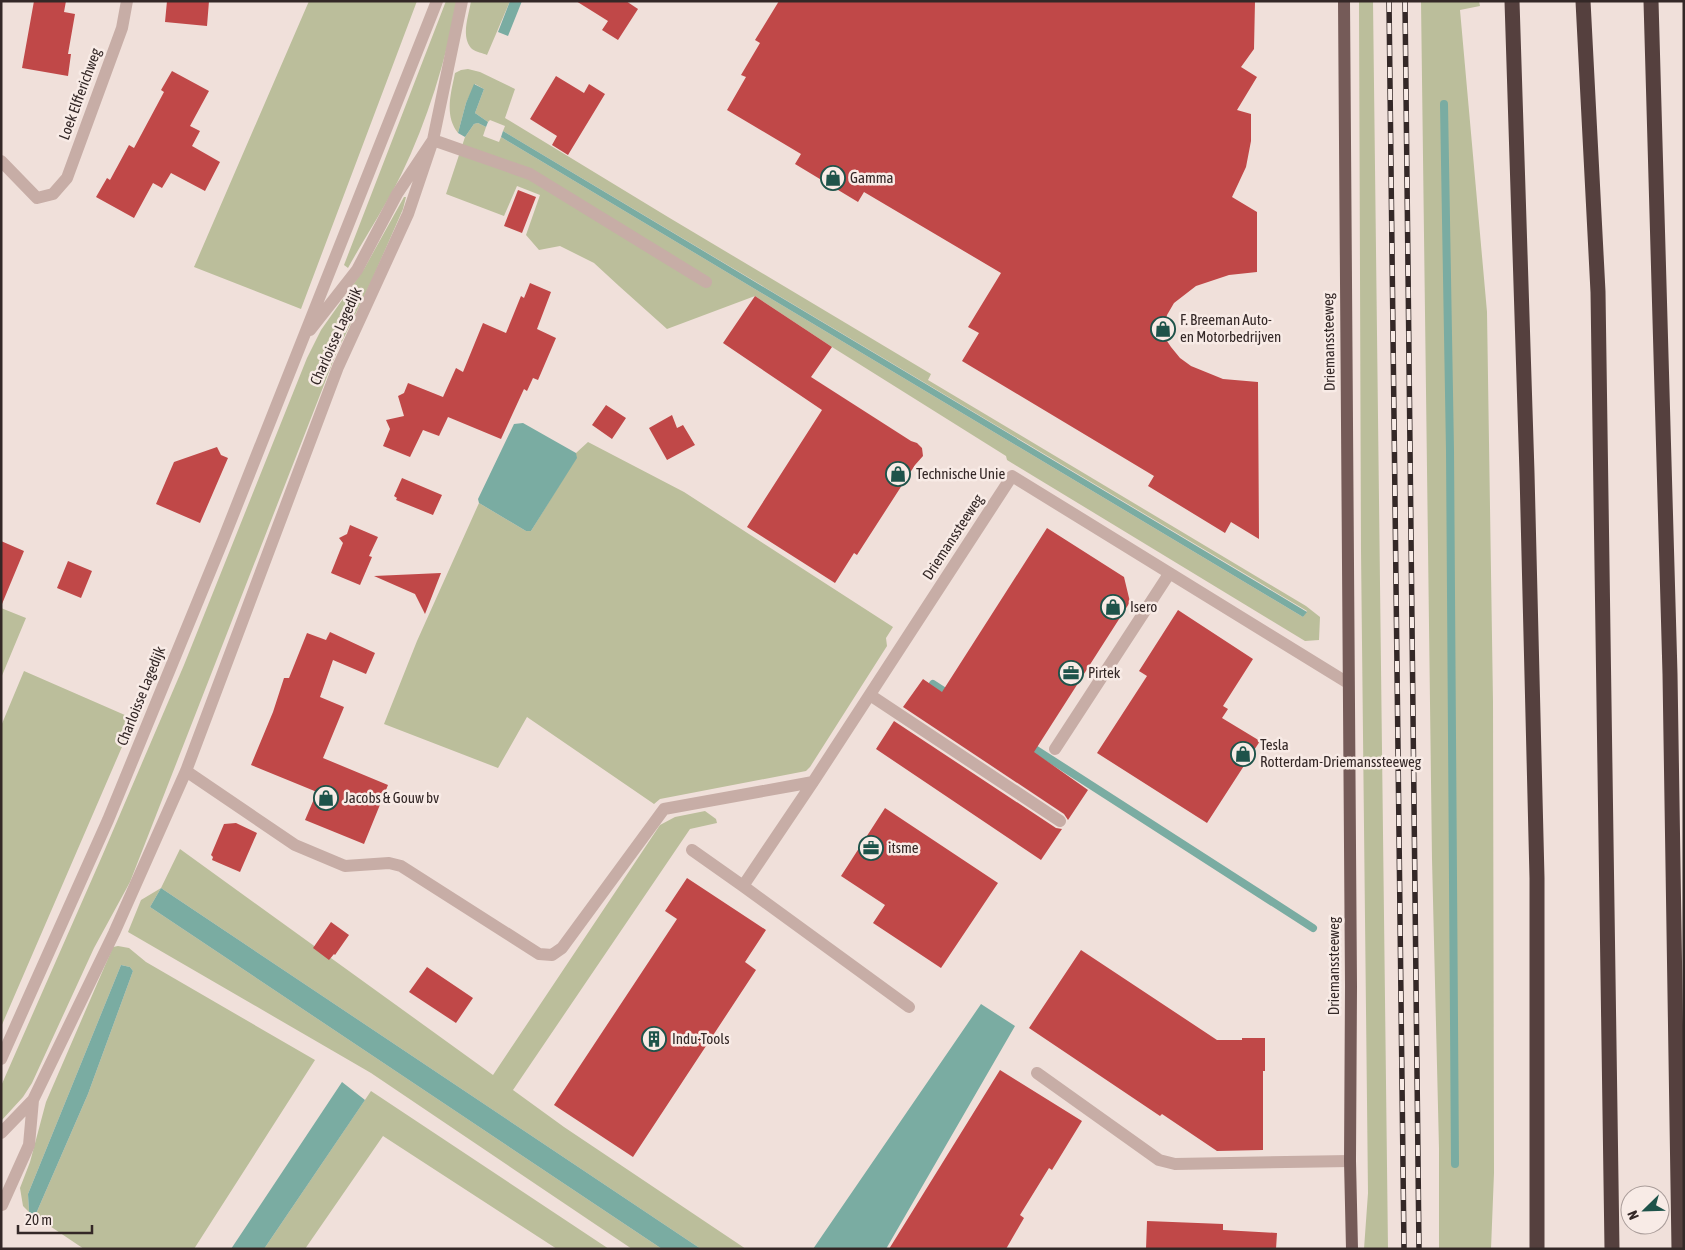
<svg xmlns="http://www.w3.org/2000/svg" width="1685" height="1250" viewBox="0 0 1685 1250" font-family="'Asap Condensed',sans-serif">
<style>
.green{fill:#bbbe9b}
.water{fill:#7aaca2}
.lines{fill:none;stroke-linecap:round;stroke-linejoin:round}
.stream{stroke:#7aaca2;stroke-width:8}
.building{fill:#c04848}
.minor{stroke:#c7ada6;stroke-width:12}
.major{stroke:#755b58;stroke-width:12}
.highway{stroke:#55403e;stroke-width:15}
.rail-casing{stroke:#342827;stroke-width:5.5}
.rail{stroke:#f8ebe6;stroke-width:4;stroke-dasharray:11;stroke-linecap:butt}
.labels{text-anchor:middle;stroke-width:5;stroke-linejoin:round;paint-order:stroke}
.street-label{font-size:15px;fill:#342827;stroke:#f8ebe6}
.poi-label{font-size:15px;fill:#342827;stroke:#f8ebe6;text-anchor:start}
</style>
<rect width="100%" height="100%" fill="#f0e0da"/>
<path class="green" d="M 309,1 L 417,1 L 301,309 L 194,267 Z
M 446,1 L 458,1 C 445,61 428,120 401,175 C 385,207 365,237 348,268 L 344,265 Z
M 471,1 L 510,1 L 487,55 C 483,53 476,52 472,49 C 460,37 469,15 471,1 Z
M 1359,1 L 1373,1 L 1388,1249 L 1364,1249 L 1368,1193 L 1361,551 Z
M 1421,1 L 1479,1 L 1480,6 L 1460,10 L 1487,312 L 1493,702 L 1494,1173 L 1491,1249 L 1439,1249 L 1439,1148 L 1432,859 Z
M 468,69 L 480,72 L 515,89 L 505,118 L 668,217 L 931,374 L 928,380 L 1306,606 L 1320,617 L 1319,640 L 1305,641 L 1007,460 L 1006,456 L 832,347 L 755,296 L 667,329 L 619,286 L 594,263 L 560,246 L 539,250 L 526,235 L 540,195 L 517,186 L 504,216 L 446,194 L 465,137 L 474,124 L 478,123 L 486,127 L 483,136 L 499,142 L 501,137 L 1303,617 L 1307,611 L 503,131 L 505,126 L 490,120 L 488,122 L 475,113 L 484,89 L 475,84 L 466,103 L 458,133 C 444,116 451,93 455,73 L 461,70 Z
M 404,197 L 406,197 L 403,209 L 372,280 L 336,354 L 130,882 L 94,948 L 32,1083 L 23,1097 L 1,1121 L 1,1086 L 103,854 L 184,665 L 307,358 L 321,330 L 364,269 Z
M 588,442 L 684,492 L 893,627 L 886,638 L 887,646 L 810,767 L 806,771 L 660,799 L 654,804 L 527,717 L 498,768 L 384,724 L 417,641 L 479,503 L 526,531 L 531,531 L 576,458 L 576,453 Z
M 1,608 L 26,618 L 1,678 Z
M 24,671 L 134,719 L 1,1027 L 1,726 Z
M 705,811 L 716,819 L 717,823 L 690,829 L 513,1090 L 564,1127 L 746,1249 L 701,1249 L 161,888 L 150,907 L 662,1249 L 632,1249 L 371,1073 L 128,932 L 141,900 L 161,888 L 180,849 L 493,1075 L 660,825 L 675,817 Z
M 118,946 L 129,948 L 146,962 L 315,1060 L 194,1249 L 84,1249 L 35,1216 L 88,1094 L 133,971 L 130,967 L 121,965 L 28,1194 L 29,1212 L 23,1206 L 20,1188 L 30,1162 L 46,1102 L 113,947 Z
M 371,1091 L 609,1249 L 557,1249 L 383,1136 L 305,1249 L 264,1249 Z"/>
<path class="water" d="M 510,1 L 522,1 L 508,36 L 498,32 Z
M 474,84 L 484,89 L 475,113 L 488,122 L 486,127 L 478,123 L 474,124 L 465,137 L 458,133 L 466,103 Z
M 503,131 L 1307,612 L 1303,617 L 501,137 Z
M 523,423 L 576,453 L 577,458 L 531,531 L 526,531 L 479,503 L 478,499 L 514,424 Z
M 161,888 L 701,1249 L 662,1249 L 150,907 Z
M 121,965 L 130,967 L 133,971 L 88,1094 L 35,1216 L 29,1212 L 28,1194 Z
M 981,1004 L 1015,1026 L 886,1249 L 813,1249 Z
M 342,1082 L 365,1100 L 264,1249 L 231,1249 Z"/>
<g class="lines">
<path class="stream" d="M 1444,104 L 1450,450 L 1455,1164
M 933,684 L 950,695
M 1027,744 L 1313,928"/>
</g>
<path class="building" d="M 34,1 L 66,1 L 64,12 L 75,14 L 68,54 L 71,54 L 68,76 L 22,68 Z
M 167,1 L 209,1 L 207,26 L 165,22 Z
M 576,1 L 626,1 L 638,9 L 618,40 L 602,30 L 608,21 Z
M 779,1 L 1255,1 L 1254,49 L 1241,67 L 1257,77 L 1237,110 L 1251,114 L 1251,141 L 1246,167 L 1232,197 L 1257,212 L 1257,272 L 1229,275 L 1196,286 L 1174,303 L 1167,315 L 1164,328 L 1167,341 L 1171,347 L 1180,358 L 1191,366 L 1223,379 L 1258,382 L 1259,539 L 1231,522 L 1225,533 L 1148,486 L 1154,476 L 962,361 L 979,333 L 968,327 L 1001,273 L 864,192 L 858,202 L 795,164 L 801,154 L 727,110 L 746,77 L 741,75 L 760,43 L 755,40 Z
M 172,71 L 209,91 L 190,126 L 200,131 L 192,146 L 220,162 L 205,191 L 171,173 L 162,188 L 153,183 L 134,218 L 96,197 L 107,178 L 110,180 L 129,145 L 134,148 L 164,92 L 161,90 Z
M 556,76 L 584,93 L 589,84 L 605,94 L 568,155 L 552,145 L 557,136 L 530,119 Z
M 518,190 L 536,197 L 522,233 L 504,226 Z
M 530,283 L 551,292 L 537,329 L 556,338 L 538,380 L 533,378 L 527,391 L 524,389 L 501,439 L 448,417 L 439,436 L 423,430 L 410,457 L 383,446 L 390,429 L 386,420 L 404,416 L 398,396 L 404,393 L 408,383 L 443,397 L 456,368 L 463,372 L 483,323 L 506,333 L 521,296 L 524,298 Z
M 755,296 L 832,347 L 811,377 L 911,441 L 917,443 L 922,448 L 923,456 L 915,465 L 857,555 L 854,553 L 835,583 L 747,527 L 822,410 L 723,343 Z
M 606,405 L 626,418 L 612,439 L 592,425 Z
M 672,415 L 677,428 L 683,425 L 695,445 L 667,460 L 649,428 Z
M 217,447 L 221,455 L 228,458 L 200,523 L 156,504 L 174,462 Z
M 402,478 L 442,495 L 433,515 L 396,500 L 397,498 L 394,496 Z
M 350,525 L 378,537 L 369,556 L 372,557 L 360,585 L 331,573 L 343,543 L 339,538 L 347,534 Z
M 1047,528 L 1124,577 L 1130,602 L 1034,752 L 1088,790 L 1068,820 L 1064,814 L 903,707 L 923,679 L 942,692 Z
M 1,541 L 24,551 L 2,604 L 1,603 Z
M 68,561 L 92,571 L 81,598 L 57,588 Z
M 441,573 L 425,614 L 415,594 L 374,576 Z
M 1178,610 L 1253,659 L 1223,706 L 1228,709 L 1222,718 L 1260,741 L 1207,823 L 1097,753 L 1147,676 L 1139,671 Z
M 330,632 L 375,653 L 366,674 L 333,660 L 320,697 L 344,707 L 323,758 L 388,785 L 364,844 L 305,820 L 317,792 L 251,765 L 273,712 L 284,678 L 289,678 L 307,633 L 326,640 Z
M 894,721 L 1056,828 L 1062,829 L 1041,860 L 876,749 Z
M 885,808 L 998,883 L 941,968 L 873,923 L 885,905 L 841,876 Z
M 236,823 L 257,833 L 240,872 L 212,860 L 213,857 L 211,855 L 224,824 Z
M 687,878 L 766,930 L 745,962 L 756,970 L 633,1157 L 554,1105 L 677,919 L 665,911 Z
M 331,922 L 349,935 L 335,955 L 334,954 L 329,960 L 313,948 Z
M 1081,950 L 1217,1040 L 1242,1040 L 1242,1038 L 1265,1038 L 1265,1071 L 1263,1071 L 1263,1150 L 1217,1151 L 1162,1114 L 1160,1116 L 1029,1028 Z
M 427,967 L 473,998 L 456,1023 L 409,992 Z
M 1000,1070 L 1082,1121 L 1052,1170 L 1049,1168 L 1020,1215 L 1024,1218 L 1006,1249 L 889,1249 Z
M 1147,1221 L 1223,1224 L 1223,1230 L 1277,1233 L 1276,1249 L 1146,1249 Z"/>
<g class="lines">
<path class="minor" d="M 1,161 L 37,198 L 53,194 L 67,178 L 122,28 L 127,1
M 310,330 L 357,270 L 397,194 L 433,140 L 530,174 L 706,282
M 870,695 L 1060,821
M 1055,749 L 1169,574
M 186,771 L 295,845 L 345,866 L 389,863 L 401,866 L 539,954 L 552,955 L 562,948 L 664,809 L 813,782
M 692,850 L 743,886 L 909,1007
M 743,886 L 813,782 L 1012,476 L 1348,683
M 1,1059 L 108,820 L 223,540 L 437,1
M 1037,1073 L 1159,1160 L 1175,1164 L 1350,1161
M 1,1133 L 33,1100 L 114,933 L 186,771 L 338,367 L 408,214 L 433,140 L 462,1
M 2,1205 L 29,1145 L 33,1100"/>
<path class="major" d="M 1344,1 L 1351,986 L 1350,1161 L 1352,1249"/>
<path class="highway" d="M 1512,1 L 1527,473 L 1537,878 L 1537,1249
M 1583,1 L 1598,292 L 1612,1249
M 1651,1 L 1670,674 L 1679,1249"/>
<defs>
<path id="rail" d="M 1389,1 L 1404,1249
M 1405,1 L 1419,1249"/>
</defs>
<use href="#rail" class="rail-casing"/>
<use href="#rail" class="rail"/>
</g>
<defs>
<symbol id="shop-ring" viewBox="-11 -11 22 22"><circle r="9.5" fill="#f8ebe6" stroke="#1e534a" stroke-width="1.5"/><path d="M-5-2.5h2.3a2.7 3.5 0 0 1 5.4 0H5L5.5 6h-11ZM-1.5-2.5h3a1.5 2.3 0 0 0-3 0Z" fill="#1e534a"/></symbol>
<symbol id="office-ring" viewBox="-11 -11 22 22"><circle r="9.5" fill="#f8ebe6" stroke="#1e534a" stroke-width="1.5"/><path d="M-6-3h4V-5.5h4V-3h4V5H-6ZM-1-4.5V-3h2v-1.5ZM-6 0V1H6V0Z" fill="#1e534a"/></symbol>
<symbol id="building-ring" viewBox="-11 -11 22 22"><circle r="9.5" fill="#f8ebe6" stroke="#1e534a" stroke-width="1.5"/><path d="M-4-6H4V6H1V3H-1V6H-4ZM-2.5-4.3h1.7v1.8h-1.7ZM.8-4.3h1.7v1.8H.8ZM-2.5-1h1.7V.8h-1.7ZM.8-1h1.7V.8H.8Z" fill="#1e534a"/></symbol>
</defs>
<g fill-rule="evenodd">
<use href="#shop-ring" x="819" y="164" width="28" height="28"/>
<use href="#shop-ring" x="1149" y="315" width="28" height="28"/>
<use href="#shop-ring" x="884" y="460" width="28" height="28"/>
<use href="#shop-ring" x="1099" y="593" width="28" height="28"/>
<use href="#office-ring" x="1057" y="659" width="28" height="28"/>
<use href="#shop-ring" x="1229" y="740" width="28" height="28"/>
<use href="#shop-ring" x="312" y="784" width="28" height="28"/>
<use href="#office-ring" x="857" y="834" width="28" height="28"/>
<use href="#building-ring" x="640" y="1025" width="28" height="28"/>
</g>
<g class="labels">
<g class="street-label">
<text transform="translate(80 94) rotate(-70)" y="5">Loek Elfferichweg</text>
<text transform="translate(336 336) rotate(-66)" y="5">Charloisse Lagedijk</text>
<text transform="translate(1329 342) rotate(-91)" y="5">Driemanssteeweg</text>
<text transform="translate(953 537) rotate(-57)" y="5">Driemanssteeweg</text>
<text transform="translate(141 696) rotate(-68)" y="5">Charloisse Lagedijk</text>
<text transform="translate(1334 966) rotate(-90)" y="5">Driemanssteeweg</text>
</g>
<g class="poi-label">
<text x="850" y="183">Gamma</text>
<text x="1180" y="325">F. Breeman Auto-<tspan x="1180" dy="17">en Motorbedrijven</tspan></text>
<text x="916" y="479">Technische Unie</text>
<text x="1130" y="612">Isero</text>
<text x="1088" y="678">Pirtek</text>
<text x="1260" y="750">Tesla<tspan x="1260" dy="17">Rotterdam-Driemanssteeweg</tspan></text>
<text x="344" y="803">Jacobs &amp; Gouw bv</text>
<text x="888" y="853">itsme</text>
<text x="672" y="1044">Indu-Tools</text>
</g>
</g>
<rect width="1685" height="1250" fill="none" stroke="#342827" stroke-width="5"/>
<g transform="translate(1645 1210) rotate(247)"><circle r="24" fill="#f8ebe6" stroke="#aa9d9a"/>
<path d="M0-4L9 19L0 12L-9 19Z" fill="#1e534a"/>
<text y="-8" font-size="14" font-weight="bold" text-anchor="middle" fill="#342827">N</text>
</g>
<path d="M18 1225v8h74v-8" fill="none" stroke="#342827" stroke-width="2.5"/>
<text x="25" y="1225" font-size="15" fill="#342827" stroke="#f8ebe6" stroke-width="4" paint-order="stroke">20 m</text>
</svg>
